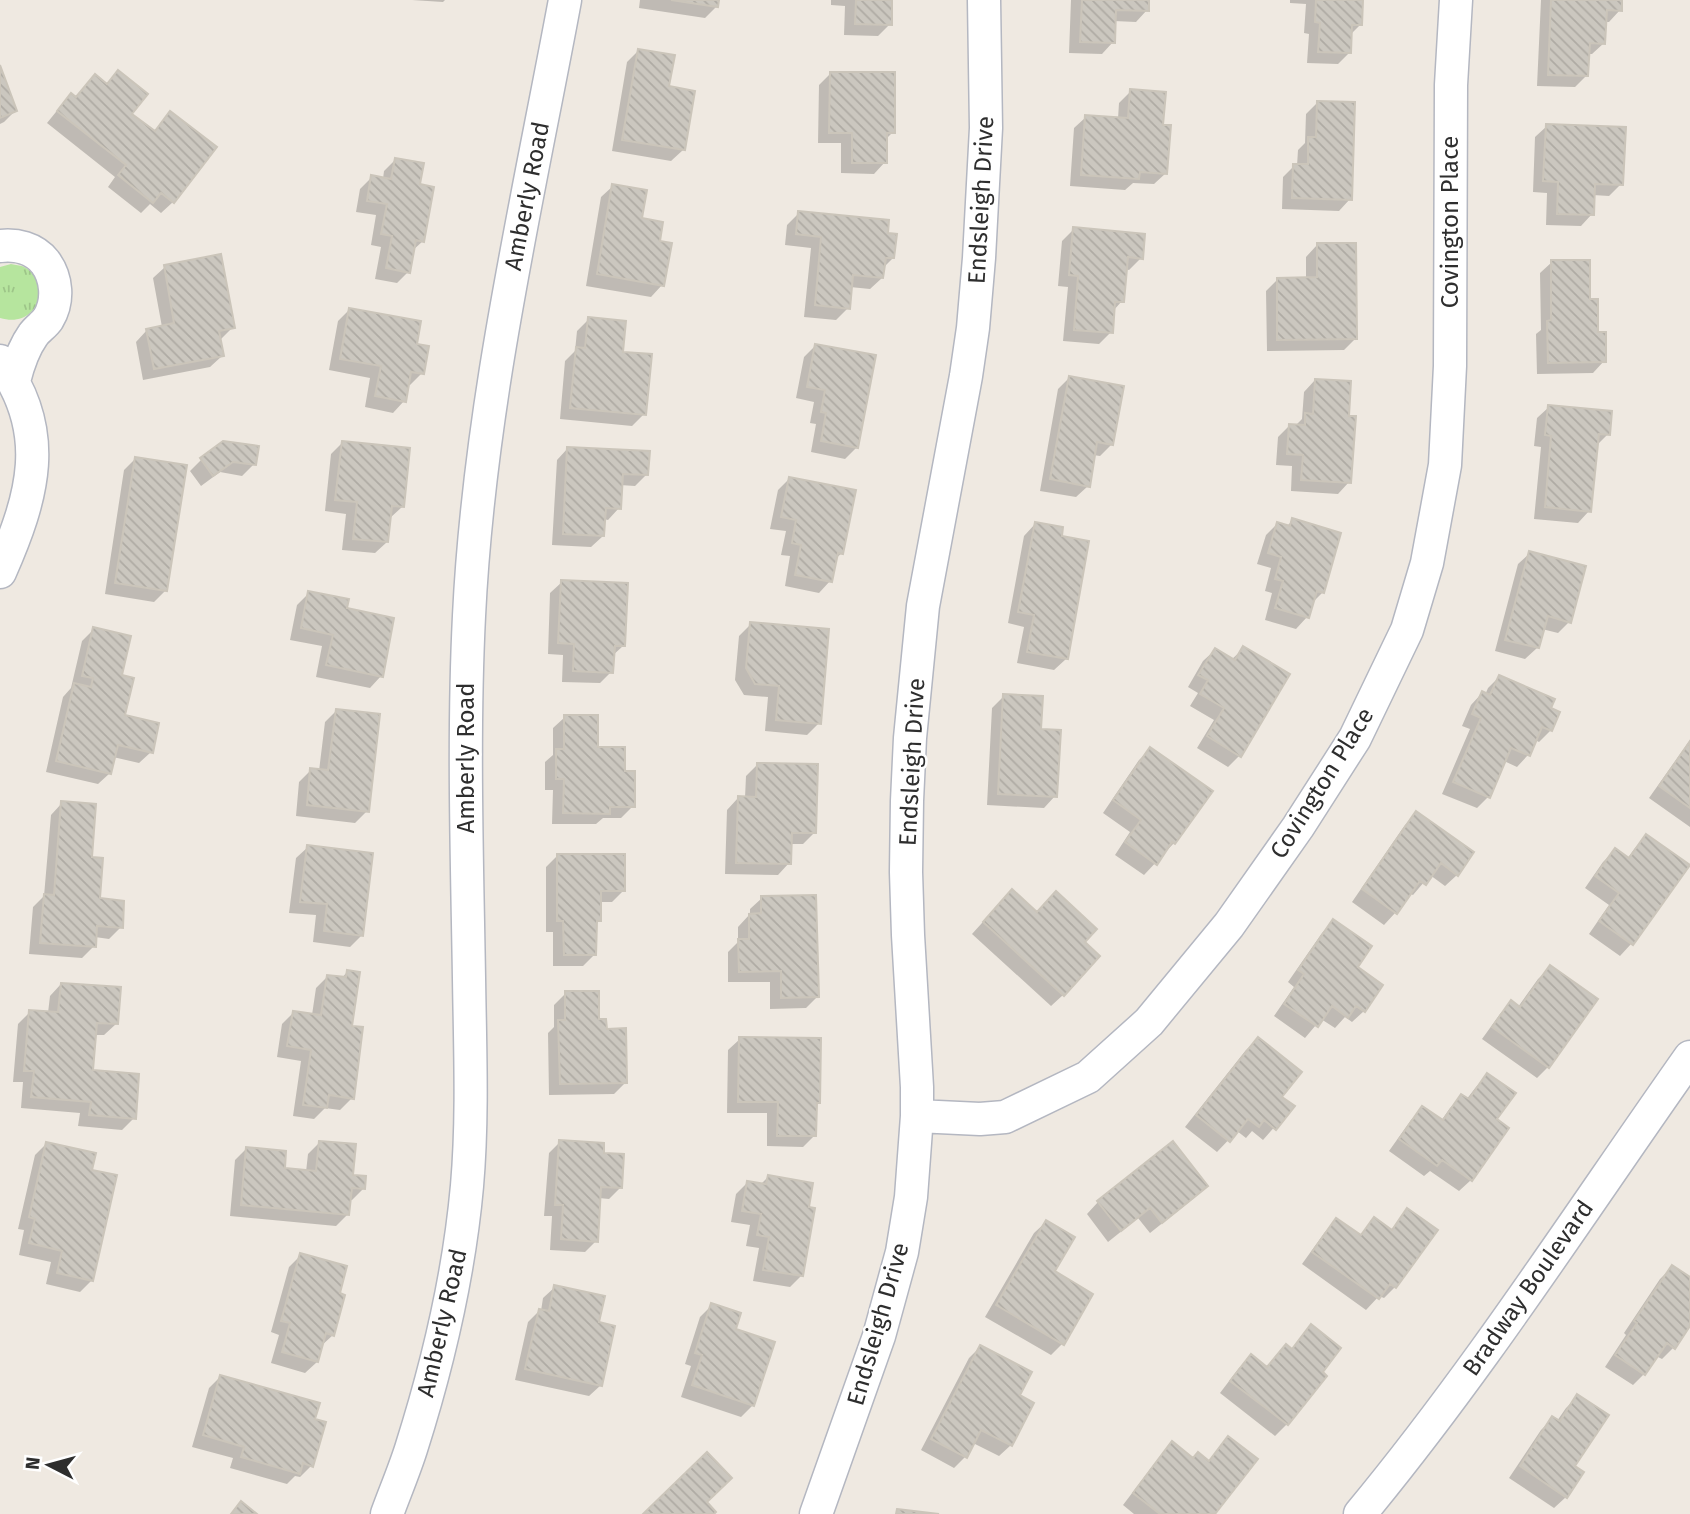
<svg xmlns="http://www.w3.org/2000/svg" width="1690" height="1514" viewBox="0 0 1690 1514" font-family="'Fira Sans',sans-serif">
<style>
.grass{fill:url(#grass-tufts)}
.shadow{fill:#0003}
.building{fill:url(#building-back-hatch);stroke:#cbc5ba;stroke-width:2}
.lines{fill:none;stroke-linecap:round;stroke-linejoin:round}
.street-casing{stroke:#b4b7c1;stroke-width:35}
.street{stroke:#fff;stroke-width:32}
.labels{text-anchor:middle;stroke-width:5;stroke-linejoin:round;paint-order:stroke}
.street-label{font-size:24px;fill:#2e2e2e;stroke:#fff}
</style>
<defs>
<pattern id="grass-tufts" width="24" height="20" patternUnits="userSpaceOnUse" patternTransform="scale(1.75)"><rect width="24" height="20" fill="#b6e59e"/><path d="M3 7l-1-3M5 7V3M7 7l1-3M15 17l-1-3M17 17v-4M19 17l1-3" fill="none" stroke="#9dc588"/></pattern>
<pattern id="building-back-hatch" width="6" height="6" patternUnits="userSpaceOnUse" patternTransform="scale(1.75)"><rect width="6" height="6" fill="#cbc7bf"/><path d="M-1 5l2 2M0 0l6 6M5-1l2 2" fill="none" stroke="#afaba4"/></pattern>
</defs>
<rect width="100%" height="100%" fill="#efe9e1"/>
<path class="grass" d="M 11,264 C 14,265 18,265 22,266 C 54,279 40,330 0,318 L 0,267 Z"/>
<path class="shadow" d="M 412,0 L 445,0 L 443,2 Z
M 640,0 L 717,0 L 717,6 L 705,18 L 639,8 Z
M 831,0 L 890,0 L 890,24 L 878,36 L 844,35 L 845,6 L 831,5 Z
M 1071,0 L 1148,0 L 1147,10 L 1136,22 L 1114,21 L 1113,42 L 1102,54 L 1069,53 Z
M 1290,0 L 1362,0 L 1360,25 L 1350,35 L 1349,53 L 1338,64 L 1307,63 L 1309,34 L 1304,33 L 1306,4 L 1290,3 Z
M 1541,0 L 1621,0 L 1620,10 L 1609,22 L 1605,22 L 1604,43 L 1592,54 L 1587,54 L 1586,76 L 1575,87 L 1537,86 Z
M 638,51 L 667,87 L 683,150 L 671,161 L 612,151 L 627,62 Z
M 0,70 L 15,111 L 4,122 L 0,124 Z
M 118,72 L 130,114 L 153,133 L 171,113 L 173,202 L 161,213 L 150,204 L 141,213 L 108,187 L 115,177 L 47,123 L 60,107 L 75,99 L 95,76 L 105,85 Z
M 830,74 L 893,132 L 885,140 L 885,162 L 874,174 L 841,173 L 841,143 L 818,143 L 819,85 Z
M 1131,91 L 1162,127 L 1166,173 L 1154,184 L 1133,183 L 1125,190 L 1070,186 L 1074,128 L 1086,117 L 1118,119 L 1119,103 Z
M 1318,102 L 1350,199 L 1339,211 L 1282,209 L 1283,177 L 1294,166 L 1297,166 L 1298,150 L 1305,143 L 1306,114 Z
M 1547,126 L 1621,184 L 1609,196 L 1593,195 L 1592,214 L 1581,226 L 1546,225 L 1547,193 L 1533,192 L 1535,137 Z
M 396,159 L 418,186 L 423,241 L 412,251 L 408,272 L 397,283 L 375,279 L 381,247 L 371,245 L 376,215 L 356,212 L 360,189 L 372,177 L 383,179 L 384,171 Z
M 613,186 L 658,243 L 662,285 L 651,297 L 586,286 L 601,197 Z
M 799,213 L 893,258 L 883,268 L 882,278 L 870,289 L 850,287 L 848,308 L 836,320 L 804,317 L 811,248 L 785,245 L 787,225 Z
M 1074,229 L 1141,258 L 1129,270 L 1125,269 L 1122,301 L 1113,311 L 1111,332 L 1099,344 L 1063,341 L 1068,287 L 1058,286 L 1062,241 Z
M 1317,245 L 1356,338 L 1344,350 L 1267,351 L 1266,291 L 1277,280 L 1306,279 L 1306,257 Z
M 1552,262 L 1588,301 L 1604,361 L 1593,373 L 1537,374 L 1536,334 L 1541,330 L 1540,273 Z
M 165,267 L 233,327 L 221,339 L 219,339 L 222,356 L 210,367 L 143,380 L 136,342 L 147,330 L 162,327 L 153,278 Z
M 349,310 L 415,345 L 422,373 L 410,385 L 407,384 L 404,401 L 393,413 L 365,407 L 370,378 L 329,370 L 338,321 Z
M 589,319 L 621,353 L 644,414 L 632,426 L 560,419 L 565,361 L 575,351 L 577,331 Z
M 815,346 L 857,447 L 845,459 L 811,452 L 816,424 L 810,423 L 814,402 L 796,398 L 804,357 Z
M 1070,377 L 1112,444 L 1100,456 L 1093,455 L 1088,486 L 1076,497 L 1040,491 L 1058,389 Z
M 1315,380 L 1347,418 L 1349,482 L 1338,494 L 1291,491 L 1292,466 L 1276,465 L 1278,437 L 1289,426 L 1295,426 L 1302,419 L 1304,392 Z
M 1549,407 L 1608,434 L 1596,446 L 1589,511 L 1578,523 L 1534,519 L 1541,447 L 1534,446 L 1537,418 Z
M 224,443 L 254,464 L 242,476 L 220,472 L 201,486 L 190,471 L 202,459 Z
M 342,443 L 402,507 L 390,518 L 387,542 L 375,553 L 342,550 L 346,514 L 325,511 L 331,454 Z
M 568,448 L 647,474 L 635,486 L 620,485 L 619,508 L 608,520 L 604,519 L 603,536 L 591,547 L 552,545 L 557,460 Z
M 135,459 L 166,590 L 154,602 L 105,594 L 124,470 Z
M 789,479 L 842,553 L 834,560 L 830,581 L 819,593 L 785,586 L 790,556 L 781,555 L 786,531 L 770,529 L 778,490 Z
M 1293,520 L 1323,592 L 1311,604 L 1307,617 L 1296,629 L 1265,620 L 1272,593 L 1265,591 L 1271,568 L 1257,564 L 1266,535 L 1277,524 L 1287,526 Z
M 1035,524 L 1060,538 L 1066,659 L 1054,670 L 1017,663 L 1024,627 L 1008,623 L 1024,536 Z
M 1530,553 L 1569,622 L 1558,633 L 1542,629 L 1537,648 L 1525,659 L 1495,651 L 1518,564 Z
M 562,582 L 623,646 L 612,656 L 611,672 L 600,683 L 562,682 L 563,655 L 548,654 L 550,593 Z
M 309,593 L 345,610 L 381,676 L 370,688 L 316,677 L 322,646 L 290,640 L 297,605 Z
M 751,624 L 819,723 L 807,735 L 765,731 L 768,697 L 744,695 L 735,680 L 739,636 Z
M 94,629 L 120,677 L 123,716 L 151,752 L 139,763 L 113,757 L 110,773 L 98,784 L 46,772 L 63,697 L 71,688 L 82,641 Z
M 1244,648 L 1240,755 L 1228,767 L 1197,748 L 1214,720 L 1190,706 L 1198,693 L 1188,687 L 1203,661 L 1215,650 L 1231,660 Z
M 1499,677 L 1549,708 L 1551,730 L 1539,742 L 1535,740 L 1528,755 L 1517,767 L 1504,761 L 1488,797 L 1477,808 L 1442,794 L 1470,729 L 1462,726 L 1471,705 L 1482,693 L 1485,695 L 1488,688 Z
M 1004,696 L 1040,731 L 1055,796 L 1044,808 L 987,805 L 992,708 Z
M 336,711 L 367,811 L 355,823 L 296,816 L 299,782 L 311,770 L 319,771 L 325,722 Z
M 565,717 L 623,773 L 633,806 L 621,818 L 603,818 L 596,824 L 552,824 L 553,790 L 545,790 L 545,762 L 553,755 L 553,728 Z
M 1690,740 L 1690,827 L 1649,798 Z
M 1151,749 L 1174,843 L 1144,875 L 1115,855 L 1130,832 L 1103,813 L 1139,760 Z
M 758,764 L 814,833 L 803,844 L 790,844 L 789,863 L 778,875 L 725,874 L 727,810 L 738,798 L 745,798 L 746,776 Z
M 62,803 L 90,859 L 98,900 L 121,927 L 109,939 L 95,937 L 94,946 L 82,958 L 29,954 L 33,907 L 44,896 L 51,815 Z
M 1417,814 L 1457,875 L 1445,886 L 1430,875 L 1413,895 L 1409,893 L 1395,913 L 1384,925 L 1352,902 L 1405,825 Z
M 1646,836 L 1687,865 L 1631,944 L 1620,956 L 1589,934 L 1609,905 L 1585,888 L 1603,862 L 1615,850 L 1627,859 L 1635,848 Z
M 308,847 L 362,935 L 350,947 L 313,942 L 316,915 L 289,913 L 296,858 Z
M 558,855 L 623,891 L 612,902 L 599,902 L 599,920 L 595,925 L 595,954 L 583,966 L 553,966 L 553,932 L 546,932 L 546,867 Z
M 762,898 L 817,997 L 806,1008 L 770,1009 L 770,982 L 728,982 L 728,952 L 738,942 L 738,927 L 750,914 L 750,909 Z
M 1000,903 L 1036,914 L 1082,942 L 1063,995 L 1051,1006 L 972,934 Z
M 1333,921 L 1355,968 L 1364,1011 L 1352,1022 L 1345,1017 L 1335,1028 L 1321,1019 L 1305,1038 L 1274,1016 L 1294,987 L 1288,982 L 1322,933 Z
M 1550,968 L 1548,1067 L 1537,1078 L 1482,1039 L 1500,1014 L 1511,1002 L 1518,1007 L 1538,979 Z
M 347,972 L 352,1098 L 340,1110 L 325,1108 L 314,1119 L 293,1116 L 301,1061 L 277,1057 L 282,1024 L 293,1013 L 312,1015 L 316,988 L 327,977 L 341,979 Z
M 61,984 L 116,1024 L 104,1035 L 94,1035 L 91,1072 L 134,1118 L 122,1130 L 78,1126 L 80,1113 L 21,1108 L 23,1082 L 13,1082 L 18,1024 L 30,1012 L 48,1013 L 50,996 Z
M 566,993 L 597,1021 L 605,1030 L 626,1082 L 614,1094 L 549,1095 L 548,1033 L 554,1027 L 554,1005 Z
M 740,1039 L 819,1102 L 815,1106 L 815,1135 L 803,1147 L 767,1146 L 767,1113 L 727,1113 L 728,1050 Z
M 1258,1039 L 1280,1097 L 1292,1107 L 1263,1140 L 1252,1131 L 1246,1138 L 1237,1131 L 1217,1152 L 1185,1127 L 1246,1050 Z
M 1487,1075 L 1495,1120 L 1471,1180 L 1459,1191 L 1430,1171 L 1424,1176 L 1389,1151 L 1411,1120 L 1423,1108 L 1441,1121 L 1450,1108 L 1461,1097 L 1466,1100 L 1476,1087 Z
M 560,1142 L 602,1154 L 620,1188 L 609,1199 L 599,1198 L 596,1241 L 585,1252 L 550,1250 L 552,1216 L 544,1216 L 549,1153 Z
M 319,1143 L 363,1189 L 352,1200 L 349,1200 L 348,1214 L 336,1226 L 230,1216 L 235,1160 L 246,1149 L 283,1170 L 306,1172 L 308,1154 Z
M 46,1144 L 90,1171 L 92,1280 L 80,1292 L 46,1284 L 51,1262 L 19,1255 L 24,1230 L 18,1229 L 35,1155 Z
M 768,1177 L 801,1276 L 790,1287 L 753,1281 L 759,1248 L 746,1246 L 750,1225 L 731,1222 L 736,1194 L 747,1183 L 760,1185 Z
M 1206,1186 L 1194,1198 L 1150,1233 L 1138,1218 L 1108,1242 L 1087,1214 L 1098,1202 Z
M 1408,1211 L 1395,1287 L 1384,1298 L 1379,1296 L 1366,1310 L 1302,1264 L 1325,1232 L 1336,1220 L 1359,1236 L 1374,1220 L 1390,1231 Z
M 1046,1222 L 1062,1344 L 1051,1355 L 985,1317 L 1034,1233 Z
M 301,1255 L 337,1294 L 333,1335 L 320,1347 L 317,1362 L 305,1373 L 271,1363 L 279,1335 L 271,1332 L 289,1267 Z
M 1672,1267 L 1690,1280 L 1690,1323 L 1673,1348 L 1662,1359 L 1656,1356 L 1644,1374 L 1633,1385 L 1605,1367 L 1626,1335 L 1624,1333 L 1660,1279 Z
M 555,1287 L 597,1323 L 601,1385 L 589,1396 L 515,1380 L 528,1322 L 539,1311 L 541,1311 L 543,1298 Z
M 712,1305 L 753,1405 L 741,1417 L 681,1397 L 691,1366 L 685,1364 L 700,1317 Z
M 1311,1327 L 1320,1372 L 1324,1376 L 1287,1424 L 1275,1436 L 1220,1393 L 1239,1368 L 1251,1356 L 1266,1368 L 1286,1346 L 1291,1350 Z
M 980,1347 L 1011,1445 L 999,1456 L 973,1443 L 965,1457 L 954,1468 L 921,1450 L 969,1358 Z
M 220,1377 L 313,1420 L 311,1466 L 300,1477 L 295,1476 L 287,1484 L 230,1468 L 233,1458 L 192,1447 L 209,1388 Z
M 1578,1396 L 1566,1497 L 1554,1508 L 1509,1478 L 1541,1430 L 1553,1418 L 1557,1421 L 1566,1408 Z
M 1228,1439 L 1213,1514 L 1134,1514 L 1123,1505 L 1161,1455 L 1172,1444 L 1193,1460 L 1208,1462 Z"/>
<path class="building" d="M 671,0 L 719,0 L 718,7 Z
M 856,0 L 892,0 L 892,25 L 855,24 Z
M 1082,0 L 1149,0 L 1149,11 L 1116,10 L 1115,43 L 1080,42 Z
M 1316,0 L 1363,0 L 1362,25 L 1352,25 L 1351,53 L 1318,52 L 1320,23 L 1315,22 Z
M 1551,0 L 1622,0 L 1622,11 L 1607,10 L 1605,44 L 1590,43 L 1588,76 L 1548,75 Z
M 638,49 L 675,55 L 669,86 L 695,91 L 685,150 L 622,140 Z
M 0,65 L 17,111 L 0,118 Z
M 118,70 L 148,94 L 132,114 L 155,131 L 170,111 L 217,147 L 174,203 L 161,193 L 153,203 L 118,175 L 126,165 L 57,111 L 71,93 L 76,97 L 95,74 L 107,84 Z
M 830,72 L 895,72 L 895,133 L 887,133 L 887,163 L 852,163 L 852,133 L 829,133 Z
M 1130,89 L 1166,92 L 1163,125 L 1171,125 L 1167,174 L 1140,172 L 1139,179 L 1081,175 L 1085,115 L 1128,118 Z
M 1317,101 L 1355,102 L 1352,200 L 1292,198 L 1293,164 L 1308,164 L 1308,137 L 1316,137 Z
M 1546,124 L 1626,127 L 1623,185 L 1595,184 L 1594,215 L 1557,214 L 1558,182 L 1543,181 Z
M 395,158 L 424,163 L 420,184 L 434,187 L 424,242 L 416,240 L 410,273 L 386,268 L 392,236 L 381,234 L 387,204 L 367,201 L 371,175 L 391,179 Z
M 612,184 L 647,190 L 642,218 L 663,222 L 660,241 L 672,243 L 664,286 L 597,274 Z
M 798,211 L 889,220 L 888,233 L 897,234 L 894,258 L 886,258 L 883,278 L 853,275 L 850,309 L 815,305 L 821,237 L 796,234 Z
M 1073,227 L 1145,234 L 1143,259 L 1128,257 L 1124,302 L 1115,302 L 1113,333 L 1074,330 L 1078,276 L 1069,275 Z
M 1317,243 L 1356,243 L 1357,339 L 1277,340 L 1277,278 L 1317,277 Z
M 221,254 L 235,328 L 219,331 L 224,356 L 154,369 L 146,329 L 174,323 L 164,265 Z
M 1551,260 L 1590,260 L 1590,299 L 1598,299 L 1598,332 L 1606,332 L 1606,362 L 1548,363 L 1547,321 L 1551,320 Z
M 349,308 L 421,321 L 417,344 L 429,346 L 424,374 L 411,372 L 406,402 L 375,396 L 381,366 L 340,359 Z
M 588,317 L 626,321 L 623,352 L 652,354 L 646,415 L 570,408 L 576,347 L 585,348 Z
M 815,344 L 876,355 L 858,448 L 821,441 L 826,413 L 821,412 L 825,390 L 807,387 Z
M 1069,376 L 1124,386 L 1113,445 L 1097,442 L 1090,487 L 1050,479 Z
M 1315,379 L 1351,381 L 1349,416 L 1356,416 L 1351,483 L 1301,480 L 1303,455 L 1287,454 L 1289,424 L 1305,425 L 1305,413 L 1313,414 Z
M 1548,405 L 1612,411 L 1610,435 L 1599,434 L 1591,512 L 1545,507 L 1551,436 L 1545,435 Z
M 223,441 L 259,446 L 256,465 L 233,462 L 213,476 L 200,458 Z
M 342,441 L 410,448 L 404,507 L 392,506 L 388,542 L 353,539 L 357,502 L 335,500 Z
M 567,447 L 650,451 L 648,475 L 623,474 L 621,509 L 606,508 L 604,536 L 563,534 Z
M 135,457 L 187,465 L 167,591 L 115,583 Z
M 789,477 L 856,490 L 843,554 L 838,553 L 832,582 L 795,575 L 801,545 L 792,543 L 796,520 L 781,517 Z
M 1292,518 L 1341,533 L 1324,593 L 1317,591 L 1309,618 L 1275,608 L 1283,581 L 1275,579 L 1281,557 L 1268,553 L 1277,522 L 1290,526 Z
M 1035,522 L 1063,527 L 1062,536 L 1089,541 L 1068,659 L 1027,652 L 1034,615 L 1018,612 Z
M 1529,551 L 1586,566 L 1571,623 L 1548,616 L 1539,648 L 1505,640 Z
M 561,580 L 628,583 L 625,646 L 615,646 L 613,673 L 573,671 L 574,644 L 558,643 Z
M 308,591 L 349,599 L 347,608 L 394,618 L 383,677 L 326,665 L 333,635 L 301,628 Z
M 750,622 L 829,629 L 821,724 L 776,720 L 779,686 L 755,684 L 746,668 Z
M 93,627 L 131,636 L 122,675 L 134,678 L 125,715 L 159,723 L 153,753 L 118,745 L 111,774 L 56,761 L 74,683 L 91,687 L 93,678 L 82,676 Z
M 1243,646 L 1290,674 L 1241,757 L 1207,736 L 1224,708 L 1200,694 L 1208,680 L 1198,675 L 1215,648 L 1235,660 Z
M 1499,675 L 1555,699 L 1551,708 L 1560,712 L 1552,731 L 1542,727 L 1530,756 L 1511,748 L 1490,798 L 1453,782 L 1481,718 L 1472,714 L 1482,691 L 1490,695 Z
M 1003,694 L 1043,696 L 1041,729 L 1061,730 L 1057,797 L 998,794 Z
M 336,709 L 380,714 L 369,812 L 307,805 L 310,768 L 328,770 Z
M 564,715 L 598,715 L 598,747 L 625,747 L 625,771 L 635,771 L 635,807 L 610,807 L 610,814 L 563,813 L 564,779 L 556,779 L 556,749 L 564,749 Z
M 1690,741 L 1690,808 L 1659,786 Z
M 1150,747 L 1213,791 L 1175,844 L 1172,842 L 1157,865 L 1125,842 L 1141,820 L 1113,800 Z
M 757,763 L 818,764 L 816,833 L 792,833 L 791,864 L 736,863 L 738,796 L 756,797 Z
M 61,801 L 96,804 L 92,857 L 103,858 L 100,898 L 124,901 L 123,928 L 97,926 L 96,947 L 40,943 L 44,894 L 54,895 Z
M 1416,811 L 1474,852 L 1458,876 L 1441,863 L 1426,885 L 1420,881 L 1397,914 L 1362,889 Z
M 1646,834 L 1690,865 L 1633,945 L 1599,921 L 1619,893 L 1595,876 L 1615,848 L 1629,858 Z
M 307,845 L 373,853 L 363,936 L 324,931 L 327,904 L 300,902 Z
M 557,854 L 625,854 L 625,891 L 601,891 L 601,921 L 597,921 L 596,955 L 564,955 L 563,921 L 557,921 Z
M 1012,889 L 1037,912 L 1056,891 L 1097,929 L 1085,942 L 1100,956 L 1064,996 L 983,922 Z
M 816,895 L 819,997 L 781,998 L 781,971 L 739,972 L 738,939 L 749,939 L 749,914 L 761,913 L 761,896 Z
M 1333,919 L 1372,946 L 1358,967 L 1383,985 L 1365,1012 L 1356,1006 L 1348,1018 L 1332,1006 L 1318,1027 L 1284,1004 L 1304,974 L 1298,970 Z
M 1550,965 L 1598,999 L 1549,1068 L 1492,1027 L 1511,1000 L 1520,1007 Z
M 347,970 L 360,972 L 352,1026 L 363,1027 L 354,1099 L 329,1095 L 327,1108 L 303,1105 L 311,1050 L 287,1046 L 293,1011 L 321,1015 L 327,975 L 346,977 Z
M 61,983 L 121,987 L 118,1024 L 97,1023 L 93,1070 L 139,1074 L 136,1119 L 89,1115 L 91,1102 L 31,1097 L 34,1071 L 24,1071 L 29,1010 L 58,1012 Z
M 565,991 L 599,991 L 599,1019 L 606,1019 L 607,1029 L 626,1028 L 627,1083 L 560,1084 L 558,1020 L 565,1020 Z
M 739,1037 L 821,1038 L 820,1103 L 817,1103 L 816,1136 L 777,1136 L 778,1102 L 738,1102 Z
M 1258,1037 L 1302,1072 L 1282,1097 L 1295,1106 L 1276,1130 L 1264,1120 L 1259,1127 L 1248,1119 L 1230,1142 L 1196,1115 Z
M 1487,1073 L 1516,1093 L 1497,1119 L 1509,1128 L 1472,1181 L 1442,1160 L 1437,1166 L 1399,1139 L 1422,1106 L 1443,1120 L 1461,1094 L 1469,1099 Z
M 559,1140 L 604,1143 L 604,1153 L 624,1154 L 622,1188 L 601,1187 L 598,1242 L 561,1239 L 563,1205 L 555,1205 Z
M 319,1141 L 356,1144 L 353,1175 L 366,1176 L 365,1189 L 352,1188 L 349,1215 L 241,1205 L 246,1147 L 286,1151 L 285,1168 L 316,1171 Z
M 1173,1141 L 1208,1186 L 1162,1223 L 1150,1208 L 1121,1231 L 1097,1201 Z
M 46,1142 L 96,1153 L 92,1170 L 117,1175 L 93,1281 L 57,1273 L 62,1251 L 29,1243 L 35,1219 L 29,1217 Z
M 768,1175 L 813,1183 L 809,1207 L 815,1208 L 803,1276 L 763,1270 L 769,1237 L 757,1235 L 761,1214 L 742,1211 L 747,1181 L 766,1184 Z
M 1407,1208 L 1438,1230 L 1396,1288 L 1390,1284 L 1379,1299 L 1312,1252 L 1336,1218 L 1361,1235 L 1374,1217 L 1392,1230 Z
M 1046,1220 L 1075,1237 L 1055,1271 L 1093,1294 L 1064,1345 L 996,1305 Z
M 300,1253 L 347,1266 L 340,1293 L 345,1295 L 334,1336 L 326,1333 L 318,1362 L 282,1352 L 290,1323 L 281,1321 Z
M 1672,1265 L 1690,1277 L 1690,1326 L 1675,1349 L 1667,1343 L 1645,1375 L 1615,1355 L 1637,1323 L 1634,1321 Z
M 554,1285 L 605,1296 L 599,1322 L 615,1326 L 602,1386 L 525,1369 L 539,1309 L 549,1311 Z
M 711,1303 L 741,1313 L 736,1329 L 775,1342 L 754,1406 L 692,1385 L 702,1355 L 695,1353 Z
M 1311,1324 L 1341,1348 L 1323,1372 L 1327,1376 L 1288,1425 L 1230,1381 L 1251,1354 L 1267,1367 L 1286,1344 L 1292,1349 Z
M 980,1345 L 1032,1372 L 1020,1395 L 1034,1403 L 1012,1446 L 981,1430 L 967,1458 L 931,1439 Z
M 220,1375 L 320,1403 L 315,1419 L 326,1422 L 313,1467 L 303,1463 L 300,1474 L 241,1457 L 244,1447 L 203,1435 Z
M 1577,1394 L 1609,1415 L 1575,1466 L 1584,1472 L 1567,1498 L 1520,1466 L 1552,1416 L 1560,1421 Z
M 1228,1436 L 1258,1459 L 1215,1514 L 1160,1514 L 1133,1493 L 1172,1441 L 1193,1458 L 1198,1452 L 1209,1461 Z
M 707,1452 L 732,1478 L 707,1502 L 716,1512 L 714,1514 L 643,1514 Z
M 241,1501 L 257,1514 L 231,1514 Z
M 897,1509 L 939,1514 L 896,1514 Z"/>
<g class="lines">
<defs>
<path id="street" d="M 0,246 C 16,244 34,248 45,262 C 57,278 59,301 48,319 C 44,325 37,329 33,335 C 23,349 18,365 14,381
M 0,361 C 52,432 33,497 0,572
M 917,1116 L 980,1119 L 1005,1117 L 1088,1077 L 1149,1022 L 1229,925 L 1298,827 L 1355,738 L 1407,630 L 1427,563 L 1445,465 L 1450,366 L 1451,85 L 1456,0
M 387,1514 C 395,1492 404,1471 411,1449 C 438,1364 459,1275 467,1186 C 473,1117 470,1047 469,978 C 467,857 463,737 469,616 C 479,408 527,204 565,0
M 816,1514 L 879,1336 L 902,1252 L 911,1197 L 917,1116 L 917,1087 L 908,935 L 906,872 L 907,801 L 910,738 L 923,606 L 966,376 L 973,328 L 979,258 L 986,128 L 984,0
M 1360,1514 C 1480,1369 1582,1210 1690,1057"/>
</defs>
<use href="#street" class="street-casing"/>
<use href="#street" class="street"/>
</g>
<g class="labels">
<g class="street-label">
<text transform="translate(527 196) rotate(-79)" y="8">Amberly Road</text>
<text transform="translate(981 200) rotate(-87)" y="8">Endsleigh Drive</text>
<text transform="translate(1450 222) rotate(-90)" y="8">Covington Place</text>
<text transform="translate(466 758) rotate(-90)" y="8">Amberly Road</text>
<text transform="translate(912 762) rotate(-87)" y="8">Endsleigh Drive</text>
<text transform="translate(1322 783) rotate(-58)" y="8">Covington Place</text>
<text transform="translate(1528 1288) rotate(-55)" y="8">Bradway Boulevard</text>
<text transform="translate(442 1323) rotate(-77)" y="8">Amberly Road</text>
<text transform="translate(878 1324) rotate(-74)" y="8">Endsleigh Drive</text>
</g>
</g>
<g transform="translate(49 1465) rotate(276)" stroke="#ffffff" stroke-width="5" paint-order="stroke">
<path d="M0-5L12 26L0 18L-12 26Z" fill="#2e2e2e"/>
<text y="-10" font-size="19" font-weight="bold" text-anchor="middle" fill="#2e2e2e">N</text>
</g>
</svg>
